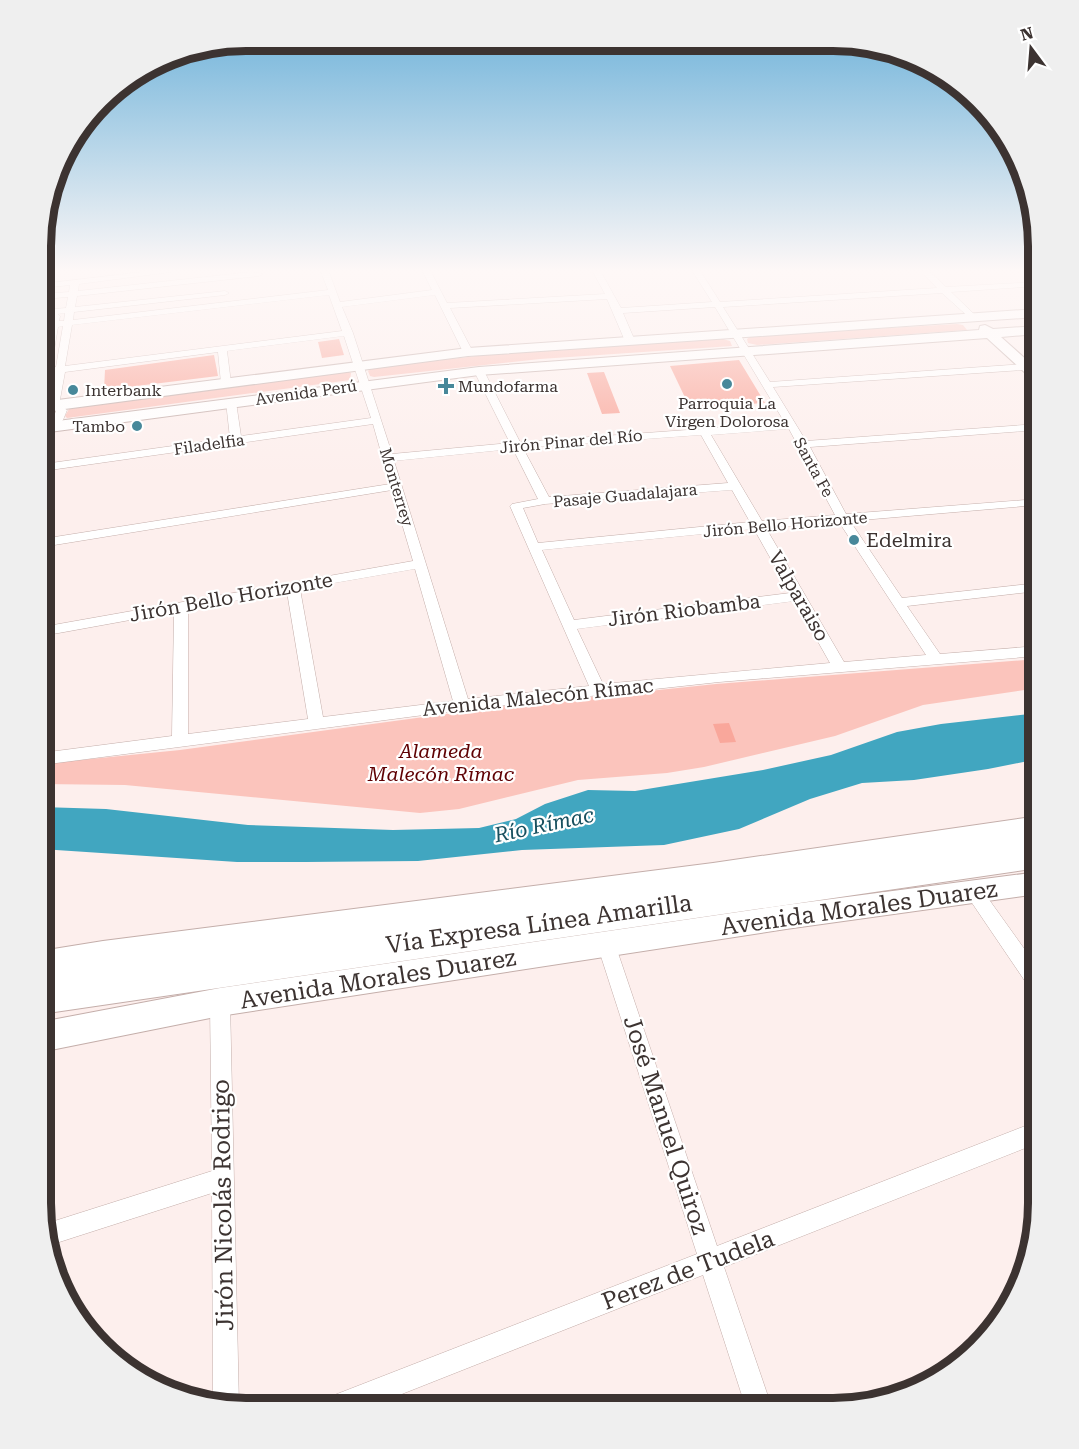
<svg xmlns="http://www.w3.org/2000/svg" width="1079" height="1449" viewBox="0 0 1079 1449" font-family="'Roboto Serif',serif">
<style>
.green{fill:#fbc4bc}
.water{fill:#41a6c0}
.building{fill:#f9a79b}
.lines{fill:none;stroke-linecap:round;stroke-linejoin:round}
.street-casing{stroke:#c4aeaa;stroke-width:1}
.secondary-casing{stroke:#c4aeaa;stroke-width:2}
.highway-casing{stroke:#c4aeaa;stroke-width:2}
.street{fill:#fff;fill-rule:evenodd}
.secondary{fill:#fff;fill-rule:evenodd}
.highway{fill:#fff;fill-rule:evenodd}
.poi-dot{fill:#47889a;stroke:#fff;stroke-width:2}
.labels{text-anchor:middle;stroke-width:4.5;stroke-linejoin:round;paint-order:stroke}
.far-poi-label{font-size:16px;fill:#3c3331;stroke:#fff;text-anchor:start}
.far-street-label{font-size:16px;fill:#3c3331;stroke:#fff}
.poi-label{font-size:20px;fill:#3c3331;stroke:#fff;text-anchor:start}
.street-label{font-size:20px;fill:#3c3331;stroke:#fff}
.park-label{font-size:20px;font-style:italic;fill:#5f0103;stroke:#fff}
.water-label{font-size:21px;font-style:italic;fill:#18505f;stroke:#fff}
.near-street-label{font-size:24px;fill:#3c3331;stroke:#fff}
.rim{fill:none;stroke:#3c3331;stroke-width:8}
</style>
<rect width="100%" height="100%" fill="#fdefed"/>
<path class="green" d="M 957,324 L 963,325 L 967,330 L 757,345 L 748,343 L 747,339 L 751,336 Z
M 723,339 L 730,341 L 732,346 L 540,359 L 374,377 L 370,376 L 368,371 L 371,368 L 521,351 Z
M 347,371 L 351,373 L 350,380 L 67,418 L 65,416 L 69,409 Z
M 1038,659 L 1038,688 L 923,705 L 835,736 L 704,767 L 667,773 L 578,780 L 459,809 L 420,813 L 125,785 L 41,784 L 41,764 L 180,750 L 505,706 L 716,684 Z"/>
<path class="water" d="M 1038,713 L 1038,759 L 988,769 L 914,780 L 862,783 L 810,799 L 739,829 L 664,845 L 522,850 L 418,861 L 306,862 L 237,862 L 41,849 L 41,807 L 106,809 L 248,825 L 393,830 L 479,828 L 516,819 L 545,804 L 588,790 L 635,791 L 763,770 L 831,755 L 897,732 L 941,724 Z"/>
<path class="building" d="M 339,339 L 344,355 L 322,358 L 318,342 Z
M 214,355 L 218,376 L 104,390 L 105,370 Z
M 739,360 L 765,403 L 690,408 L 670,366 Z
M 604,372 L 620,413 L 602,414 L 587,373 Z
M 729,723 L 736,742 L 720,743 L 713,724 Z"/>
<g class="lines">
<defs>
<path id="street" d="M 142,272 L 171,272 L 79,284 L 78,291 L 251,272 L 263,274 L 259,276 L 77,296 L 75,307 L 225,291 L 229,293 L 225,295 L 74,312 L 73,320 L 328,290 L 321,272 L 329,272 L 340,302 L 432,290 L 423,272 L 431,272 L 447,303 L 605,294 L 593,272 L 601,272 L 621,308 L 712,302 L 693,272 L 701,272 L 720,302 L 937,288 L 921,272 L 930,272 L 946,287 L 1038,282 L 1038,286 L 951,292 L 976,316 L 977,318 L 973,321 L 942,293 L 723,307 L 770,382 L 1038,363 L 1038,369 L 773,387 L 806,441 L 1038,424 L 1038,430 L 810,447 L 846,514 L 1038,499 L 1038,505 L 850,521 L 902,598 L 1038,583 L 1038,591 L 907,606 L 940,654 L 1038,646 L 1038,656 L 719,682 L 462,710 L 41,765 L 41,753 L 172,736 L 174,612 L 42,636 L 42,627 L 413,561 L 392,490 L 42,547 L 42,539 L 390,484 L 373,424 L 50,470 L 48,488 L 42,491 C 42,475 38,441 45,427 C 48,421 54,418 56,411 L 49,406 L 55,373 L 50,374 L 47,392 L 42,395 L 42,366 L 49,328 L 42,329 L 42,323 L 50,322 L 53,314 L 42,316 L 42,310 L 66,308 L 68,297 L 42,299 L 42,294 L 69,292 L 70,285 L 42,288 L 42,284 ZM 329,295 L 342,331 L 65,366 L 72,325 ZM 435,295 L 463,352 L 468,355 L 473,352 L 450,308 L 607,299 L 625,341 L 630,344 L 635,341 L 623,313 L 715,307 L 785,423 L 520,442 L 484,371 L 479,368 L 474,371 L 510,443 L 392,454 L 353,333 L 342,307 ZM 65,313 L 64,321 L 59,321 L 60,316 L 58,314 ZM 63,326 L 56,367 L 51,368 L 58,327 ZM 344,336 L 371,418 L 241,436 L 236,402 L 231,399 L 226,402 L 230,438 L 51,463 L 55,428 L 63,420 L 67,410 L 59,405 L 65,372 L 218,352 L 221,383 L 226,386 L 231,383 L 227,351 ZM 789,429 L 835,515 L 762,521 L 711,435 ZM 701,435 L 728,483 L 549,497 L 523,448 ZM 513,449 L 538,499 L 512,504 L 510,506 L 589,686 L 468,699 L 394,461 ZM 732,490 L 750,522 L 538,543 L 523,508 L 545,504 ZM 839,522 L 926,655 L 844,662 L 766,528 ZM 754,529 L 790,593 L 574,620 L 542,550 ZM 415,569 L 453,701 L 323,717 L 300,589 ZM 287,592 L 308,719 L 188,734 L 188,609 ZM 795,601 L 830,663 L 603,684 L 577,629 Z
M 974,884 L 980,887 L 1038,968 L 1038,993 L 1031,990 L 968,897 L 965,892 L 968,887 Z
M 606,936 L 613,938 L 615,944 L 717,1246 L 1038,1121 L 1038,1143 L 724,1267 L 772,1408 L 746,1408 L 703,1275 L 369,1407 L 324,1407 L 328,1398 L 337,1394 L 697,1254 L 597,944 L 599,938 Z
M 220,993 L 227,995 L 230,1002 L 239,1407 L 220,1407 L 213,1404 L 212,1193 L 50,1245 L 45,1224 L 212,1171 L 210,1002 L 213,995 Z"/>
<path id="secondary" d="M 1038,309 L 1038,317 L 468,356 L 42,412 L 42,402 L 468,348 Z
M 985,325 L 993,329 L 1038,326 L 1038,334 L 1001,337 L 1038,370 L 1038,381 L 1033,380 L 987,338 L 479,375 L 42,433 L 42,423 L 479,367 L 979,330 L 980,326 Z
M 1038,872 L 1038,894 L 786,929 L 220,1016 L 41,1052 L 41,1022 L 220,988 L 786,905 Z"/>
<path id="highway" d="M 1038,816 L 1038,868 L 41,1014 L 41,951 L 103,941 L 713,863 Z"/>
</defs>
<use href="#street" class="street-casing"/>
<use href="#secondary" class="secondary-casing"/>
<use href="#highway" class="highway-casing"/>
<use href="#street" class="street"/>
<use href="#secondary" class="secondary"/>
<use href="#highway" class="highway"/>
</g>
<linearGradient id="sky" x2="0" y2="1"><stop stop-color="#65aed8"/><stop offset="0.57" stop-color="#fef8f7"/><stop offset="1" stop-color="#fef8f7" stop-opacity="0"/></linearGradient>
<rect width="1079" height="475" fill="url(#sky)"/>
<g class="poi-dot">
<circle cx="727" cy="384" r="6"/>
<path d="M443 377h6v6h6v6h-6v6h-6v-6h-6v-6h6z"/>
<circle cx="73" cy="390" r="6"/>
<circle cx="137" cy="426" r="6"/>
<circle cx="854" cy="540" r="6"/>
</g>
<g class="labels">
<g class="far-poi-label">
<text x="458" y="392">Mundofarma</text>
<text x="85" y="396">Interbank</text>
<text x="727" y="409" text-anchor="middle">Parroquia La<tspan x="727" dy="18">Virgen Dolorosa</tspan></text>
<text x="125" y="432" text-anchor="end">Tambo</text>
</g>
<g class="far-street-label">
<text transform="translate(306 392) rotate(-8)" y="6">Avenida Perú</text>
<text transform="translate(571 441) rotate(-5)" y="6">Jirón Pinar del Río</text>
<text transform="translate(209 444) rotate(-8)" y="6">Filadelfia</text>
<text transform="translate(814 467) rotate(61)" y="6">Santa Fe</text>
<text transform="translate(397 487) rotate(73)" y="6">Monterrey</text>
<text transform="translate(625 495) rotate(-5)" y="6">Pasaje Guadalajara</text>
<text transform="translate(785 524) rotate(-5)" y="6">Jirón Bello Horizonte</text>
</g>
<g class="poi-label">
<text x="866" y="547">Edelmira</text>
</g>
<g class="street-label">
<text transform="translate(799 596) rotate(60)" y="7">Valparaiso</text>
<text transform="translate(231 597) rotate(-10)" y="7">Jirón Bello Horizonte</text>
<text transform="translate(684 610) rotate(-7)" y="7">Jirón Riobamba</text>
<text transform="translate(538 697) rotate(-6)" y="7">Avenida Malecón Rímac</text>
</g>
<g class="park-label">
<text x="441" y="758">Alameda<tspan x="441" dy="23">Malecón Rímac</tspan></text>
</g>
<g class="water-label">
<text transform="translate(544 825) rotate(-12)" y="7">Río Rímac</text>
</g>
<g class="near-street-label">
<text transform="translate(859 908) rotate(-8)" y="8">Avenida Morales Duarez</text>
<text transform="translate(539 924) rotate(-8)" y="8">Vía Expresa Línea Amarilla</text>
<text transform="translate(378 979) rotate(-9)" y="8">Avenida Morales Duarez</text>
<text transform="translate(666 1125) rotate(72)" y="8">José Manuel Quiroz</text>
<text transform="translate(223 1205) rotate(-91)" y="8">Jirón Nicolás Rodrigo</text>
<text transform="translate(688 1270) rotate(-21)" y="8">Perez de Tudela</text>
</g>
</g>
<path d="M0 0H1079V1449H0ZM246 51H833A195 195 0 0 1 1028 246V1203A195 195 0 0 1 833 1398H246A195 195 0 0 1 51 1203V246A195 195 0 0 1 246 51Z" fill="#efefef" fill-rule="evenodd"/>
<path class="rim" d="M246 51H833A195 195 0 0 1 1028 246V1203A195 195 0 0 1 833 1398H246A195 195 0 0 1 51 1203V246A195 195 0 0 1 246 51Z"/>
<g transform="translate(1031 48) rotate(344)" stroke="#ffffff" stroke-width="4.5" paint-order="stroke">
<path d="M0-4.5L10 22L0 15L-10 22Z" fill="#3c3331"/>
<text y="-9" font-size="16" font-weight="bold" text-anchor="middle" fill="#3c3331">N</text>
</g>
</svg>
